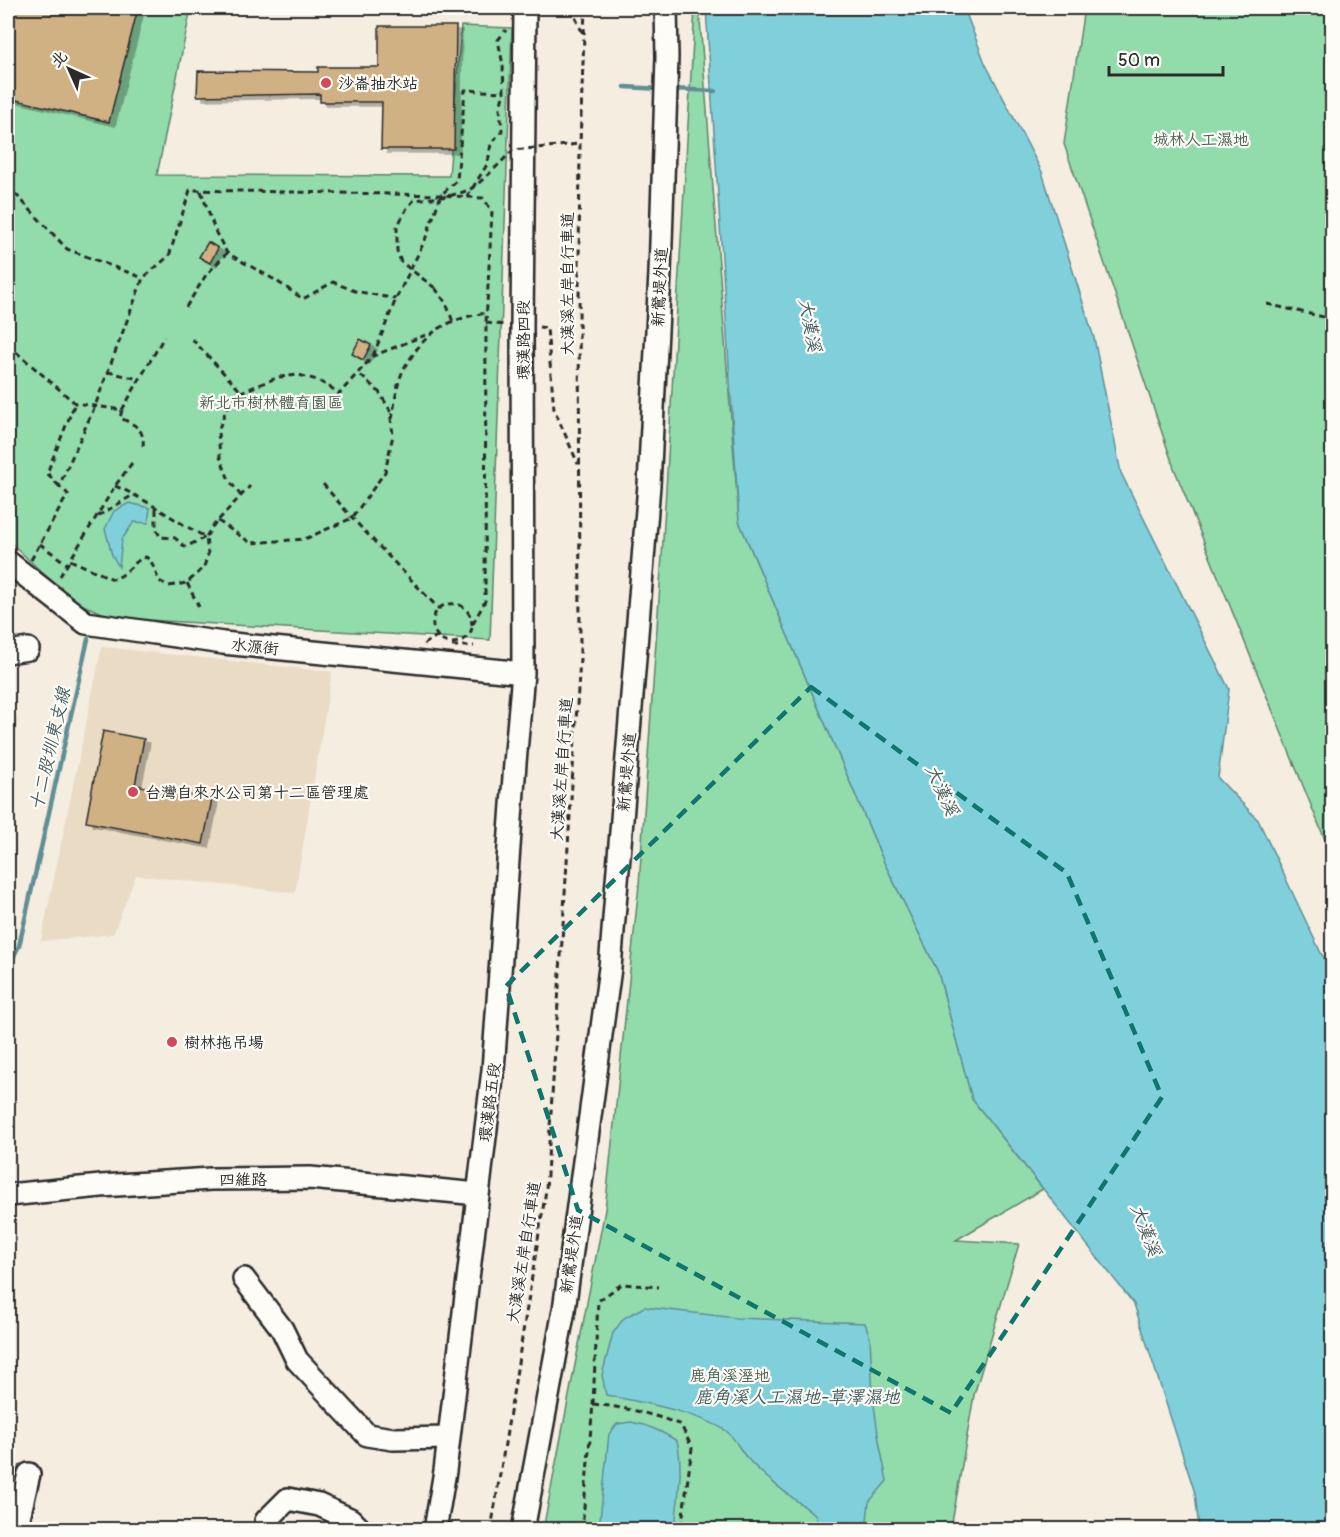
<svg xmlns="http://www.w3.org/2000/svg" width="1340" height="1537" viewBox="0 0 1340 1537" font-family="Pangolin,'LXGW WenKai TC',sans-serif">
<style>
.built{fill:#e9dbc4}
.green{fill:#92dbab;stroke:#5e836b;stroke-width:1.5}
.water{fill:#80d0dc;stroke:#5e8e95;stroke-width:1.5}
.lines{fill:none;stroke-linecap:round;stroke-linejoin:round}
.stream{stroke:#5e8e95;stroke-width:4.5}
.building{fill:#d0b184;stroke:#2b2b2b;stroke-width:1.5;filter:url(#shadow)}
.minor-casing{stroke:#2b2b2b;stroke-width:26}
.path{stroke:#2b2b2b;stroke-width:3;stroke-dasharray:6 4.5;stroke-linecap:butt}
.minor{stroke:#fdfcf7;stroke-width:21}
.path-bridge{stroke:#2b2b2b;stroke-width:3;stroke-dasharray:6 4.5;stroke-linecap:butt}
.marked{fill:none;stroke:#0f766e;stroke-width:4.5;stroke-dasharray:12 8;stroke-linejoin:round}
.poi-dot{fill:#d1495b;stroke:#fdfcf7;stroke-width:2}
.labels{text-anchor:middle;stroke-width:4.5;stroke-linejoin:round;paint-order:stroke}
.poi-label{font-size:16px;fill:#2b2b2b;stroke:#fdfcf7;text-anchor:start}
.park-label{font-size:16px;fill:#4a6051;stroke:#fdfcf7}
.street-label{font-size:16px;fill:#2b2b2b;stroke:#fdfcf7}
.water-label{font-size:18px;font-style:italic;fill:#445d60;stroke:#fdfcf7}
</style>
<defs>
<filter id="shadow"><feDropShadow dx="6" dy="4" stdDeviation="0" flood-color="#0004"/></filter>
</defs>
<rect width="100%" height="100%" fill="#f4ede0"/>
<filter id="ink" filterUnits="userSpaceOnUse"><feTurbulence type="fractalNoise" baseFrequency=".0167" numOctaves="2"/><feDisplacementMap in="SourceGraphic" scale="12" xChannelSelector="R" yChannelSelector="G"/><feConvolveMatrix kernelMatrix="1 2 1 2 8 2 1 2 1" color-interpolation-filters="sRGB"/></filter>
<g filter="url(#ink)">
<path class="built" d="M 102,647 L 332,672 L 295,893 L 136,875 L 113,934 L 41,941 Z
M 18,718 L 8,789 L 8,723 Z"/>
<path class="green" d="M 8,8 L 191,8 L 157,175 L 449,176 L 461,26 L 512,28 L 490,640 L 114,618 L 71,600 L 8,540 Z
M 695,8 L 699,8 L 739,521 L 884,862 L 938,972 L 972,1099 L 1043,1189 L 956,1240 L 1019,1244 L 974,1395 L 951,1529 L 543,1530 L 605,1210 L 639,885 L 662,556 Z
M 1084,8 L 1332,8 L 1332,857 L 1174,468 L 1064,144 Z"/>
<path class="water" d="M 706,8 L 964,8 L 985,63 L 1042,172 L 1094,338 L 1121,473 L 1229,689 L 1218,778 L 1258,820 L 1320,951 L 1332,973 L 1332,1529 L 1199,1529 L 1195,1493 L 1134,1304 L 972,1099 L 938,972 L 884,862 L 739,521 Z
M 129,503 L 150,508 L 148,523 L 134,522 L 122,539 L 119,567 L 112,555 L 105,529 L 114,511 Z
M 644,1307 L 736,1318 L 865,1323 L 870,1338 L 873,1398 L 879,1441 L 887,1481 L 869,1502 L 866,1529 L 816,1529 L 816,1515 C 793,1498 768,1481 748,1459 C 740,1451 735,1437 725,1430 C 694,1411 642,1403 606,1395 L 602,1375 L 613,1333 L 624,1318 Z
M 631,1422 C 649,1425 662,1432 677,1441 C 684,1470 677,1501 675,1529 L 599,1529 L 609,1434 L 617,1424 Z"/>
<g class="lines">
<path class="stream" d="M 625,87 L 661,89
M 672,89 L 715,91
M 8,967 L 19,946 L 88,639"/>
</g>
<path class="building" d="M 8,8 L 138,8 L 109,122 L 8,98 Z
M 379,26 L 456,26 L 454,149 L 381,149 L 382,102 L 320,102 L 320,94 L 197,96 L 198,71 L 318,72 L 318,67 L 379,67 Z
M 208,242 L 218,248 L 210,263 L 199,257 Z
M 360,339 L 371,345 L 363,360 L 352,354 Z
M 103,731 L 144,739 L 135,785 L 212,799 L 203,844 L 86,822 Z"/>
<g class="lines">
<defs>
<path id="minor" d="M 8,562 L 86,623 L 223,643 L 523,673
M 8,652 L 28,649
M 8,1195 L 101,1186 L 211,1179 L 310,1178 L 478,1194
M 244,1279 L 282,1329 L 297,1360 L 367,1435 L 393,1439 L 449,1438
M 266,1521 L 288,1499 L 319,1505 L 350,1519 L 361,1530
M 16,1530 L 29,1474
M 435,1530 L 445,1471 L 493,1070 L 515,763 L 523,673 L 522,326 L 525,8
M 523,1530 L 564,1310 L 610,968 L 649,485 L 660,273 L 667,57 L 666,8"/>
</defs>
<use href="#minor" class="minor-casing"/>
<path class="path" d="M 571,8 L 584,36
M 8,186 L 67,249 L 143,278
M 201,191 L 216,233 L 227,253 L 275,280 L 303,299 L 333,282 L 355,291 L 396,299
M 467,197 L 488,163 L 491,143 L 502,131 L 500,108 L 504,92 L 503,65 L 498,40 L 506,30
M 435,288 L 446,303 L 453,322
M 1267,304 L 1332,319
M 186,307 L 206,275 L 227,253
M 486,323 L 505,325
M 539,327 L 547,328 L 554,409 L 578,464
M 192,339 L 247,398
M 8,345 L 75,403 L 122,410 L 120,418 C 135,425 145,428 143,448
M 373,356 L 396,299 L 425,240 L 441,195 L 457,180 L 465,90 L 504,92
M 108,372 L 139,379
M 330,404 L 373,356 L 428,334
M 122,410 L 164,337
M 392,419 C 395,404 396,387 402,373 C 404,367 408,362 412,356 C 429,329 455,317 487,313
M 132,463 L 115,486 L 70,560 L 113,579 C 127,576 132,561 146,557 L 151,561 L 159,581 L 169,586 L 187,583 L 204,567 L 208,554 L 206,537 L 185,547 L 175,538 L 160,537 L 156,528 L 156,508
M 323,484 L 352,518 L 439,609
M 59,486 L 47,473 L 75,403
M 115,486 C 148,499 175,522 206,537 L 212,527 L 250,486
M 241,496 L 229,480 L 220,457 L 218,431 L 226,410 L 241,392 L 279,377 L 299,375 L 317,380 L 340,393
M 98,516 L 133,495
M 218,521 L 251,543 L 305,539 L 352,518 L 385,472 L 393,435 L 390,410 L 379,392 L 358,373
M 40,544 L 67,564
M 31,560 L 68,494 L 59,486 L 95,406 L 143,278 L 169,256 L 190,190 L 441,195 L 483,198 L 492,211 L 486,323 L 485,601 C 482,608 477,615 474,622 C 473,625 472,628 471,631 C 467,641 453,646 443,641 C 438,638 434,632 433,626 C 430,599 470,594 472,625
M 60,576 L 70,560
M 187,583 L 199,607
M 424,644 L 437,636
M 452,646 L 474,646
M 593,1404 C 624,1407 653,1414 681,1425 L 692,1448 L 681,1530
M 491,1530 L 546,1190 L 580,659 L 579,271 L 580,144 L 585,8
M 582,1530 L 593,1404 L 598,1301 L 622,1284 L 659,1287"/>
<use href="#minor" class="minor"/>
<path class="path-bridge" d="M 435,288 L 401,262 L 397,251 L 397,227 L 407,208 L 414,200 C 431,198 450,197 466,191 C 477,188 504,159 513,150 L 580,144"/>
</g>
</g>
<path class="marked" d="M 811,687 L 1067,873 L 1162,1097 L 951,1413 L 578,1210 L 506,986 Z"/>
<g class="poi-dot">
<circle cx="326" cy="83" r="6"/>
<circle cx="133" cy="792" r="6"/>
<circle cx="172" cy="1042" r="6"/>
</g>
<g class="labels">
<g class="poi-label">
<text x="338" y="89">沙崙抽水站</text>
<text x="145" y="798">台灣自來水公司第十二區管理處</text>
<text x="184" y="1048">樹林拖吊場</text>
</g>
<g class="park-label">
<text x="1201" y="145">城林人工濕地</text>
<text x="271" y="408">新北市樹林體育園區</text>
<text x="730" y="1381">鹿角溪溼地</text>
</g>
<g class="street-label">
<text transform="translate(567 284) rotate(-90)" y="6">大漢溪左岸自行車道</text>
<text transform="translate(659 287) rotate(-87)" y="6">新鶯堤外道</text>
<text transform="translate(523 340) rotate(-90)" y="6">環漢路四段</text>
<text transform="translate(255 646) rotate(6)" y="6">水源街</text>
<text transform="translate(561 769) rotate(-86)" y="6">大漢溪左岸自行車道</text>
<text transform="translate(626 772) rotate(-85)" y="6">新鶯堤外道</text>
<text transform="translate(489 1102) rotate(-83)" y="6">環漢路五段</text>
<text x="243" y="1185">四維路</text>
<text transform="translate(523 1252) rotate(-81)" y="6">大漢溪左岸自行車道</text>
<text transform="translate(571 1254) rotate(-82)" y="6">新鶯堤外道</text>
</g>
<g class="water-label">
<text transform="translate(810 325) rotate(79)" y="6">大漢溪</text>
<text transform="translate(50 749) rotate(-77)" y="6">十二股圳東支線</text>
<text transform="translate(942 790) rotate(65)" y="6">大漢溪</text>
<text transform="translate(1146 1230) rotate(69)" y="6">大漢溪</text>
<text x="797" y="1403">鹿角溪人工濕地-草澤濕地</text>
</g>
</g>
<rect width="1340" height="1537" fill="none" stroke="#fdfcf7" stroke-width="30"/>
<rect x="15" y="15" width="1310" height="1507" fill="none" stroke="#2b2b2b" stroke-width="2" filter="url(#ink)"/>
<g transform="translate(69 69) rotate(315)" stroke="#fdfcf7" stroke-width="4.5" paint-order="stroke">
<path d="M0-4.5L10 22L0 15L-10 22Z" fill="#2b2b2b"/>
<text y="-9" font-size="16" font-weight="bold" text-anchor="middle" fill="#2b2b2b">北</text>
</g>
<path d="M1109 66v9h114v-9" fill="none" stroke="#2b2b2b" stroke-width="3"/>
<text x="1118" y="66" font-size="18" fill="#2b2b2b" stroke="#fdfcf7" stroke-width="4.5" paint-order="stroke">50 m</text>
</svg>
